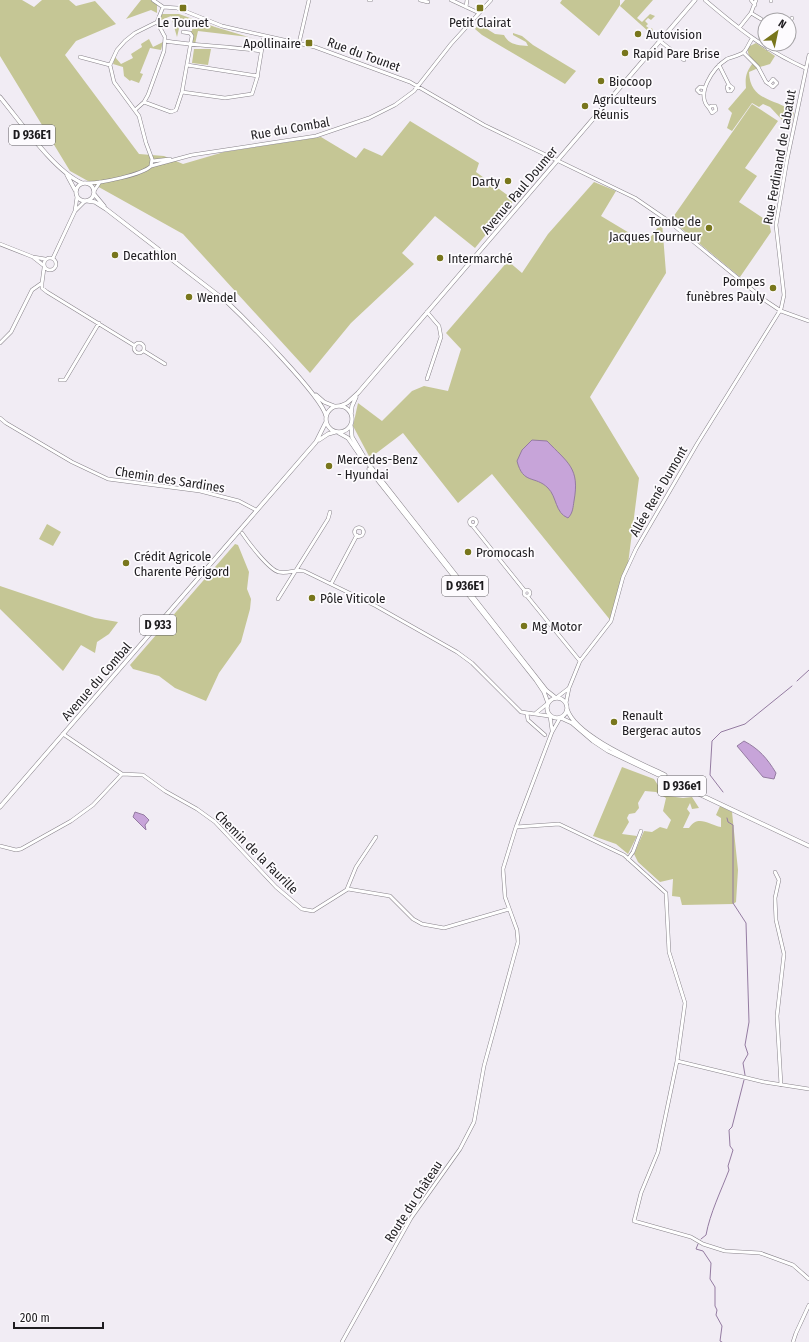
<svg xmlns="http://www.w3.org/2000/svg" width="809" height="1342" viewBox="0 0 809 1342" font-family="'Fira Sans Condensed',sans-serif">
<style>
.green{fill:#c5c695}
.water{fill:#c7a4d9;stroke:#947ba1}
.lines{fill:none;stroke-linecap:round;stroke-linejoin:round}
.stream{stroke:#947ba1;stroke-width:1}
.minor-casing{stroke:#88838a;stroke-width:4}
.major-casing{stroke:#88838a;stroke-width:4.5}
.minor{stroke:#fff;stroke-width:3}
.major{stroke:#fff;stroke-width:3.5}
.poi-dot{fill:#78761c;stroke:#fdfbfe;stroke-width:1.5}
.labels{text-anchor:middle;stroke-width:3.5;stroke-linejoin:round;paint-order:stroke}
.shield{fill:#fdfbfe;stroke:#615f62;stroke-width:1}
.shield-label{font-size:12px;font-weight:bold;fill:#1e1c1f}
.poi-label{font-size:13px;fill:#1e1c1f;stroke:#fdfbfe;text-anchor:start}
.street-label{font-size:13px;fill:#1e1c1f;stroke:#fdfbfe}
</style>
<rect width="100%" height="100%" fill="#f1ecf4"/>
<path class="green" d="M 0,0 L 22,0 L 34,7 L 42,0 L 69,0 L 76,6 L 95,1 L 116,24 L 76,41 L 65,55 L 139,154 L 164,156 L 183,164 L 224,152 L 321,137 L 356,158 L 364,148 L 382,156 L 410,121 L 479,163 L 476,172 L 514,200 L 475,248 L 435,216 L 402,253 L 414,264 L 351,323 L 310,373 L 183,234 L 70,171 L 0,56 Z
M 141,0 L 151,0 L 157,5 L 157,13 L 151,10 L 126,19 Z
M 562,0 L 620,0 L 620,5 L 599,36 L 560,3 Z
M 625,0 L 653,0 L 637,18 L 642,22 L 650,14 L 655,16 L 651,20 L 648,18 L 645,21 L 648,24 L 646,26 L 650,29 L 652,28 L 655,38 L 659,38 L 658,40 L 620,6 Z
M 162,14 L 179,14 L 215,27 L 262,41 L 249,37 L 198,31 L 195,44 L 192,44 L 193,35 L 190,31 L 192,31 L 193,24 L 181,20 L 177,37 L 171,16 L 159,21 Z
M 479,24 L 495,34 L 504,35 C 509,45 518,45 528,46 L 526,42 L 513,35 L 513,33 L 522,36 L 533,45 L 576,71 L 565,84 L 482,35 L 475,29 Z
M 149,39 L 153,47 L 163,42 L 161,50 L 150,48 L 140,73 L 143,74 L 139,83 L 131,80 L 130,81 L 124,76 L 123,67 L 113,64 L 115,57 L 121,64 L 133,58 L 131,54 L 142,47 L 141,44 Z
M 756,43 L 775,56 L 770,64 L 760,67 C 755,61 746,57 748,47 Z
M 194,49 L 211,49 L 208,65 L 192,63 Z
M 753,63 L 758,70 L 756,69 L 749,72 C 750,103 778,98 794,113 L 791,126 L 785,123 L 770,107 L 763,104 L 759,107 L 752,103 L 732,131 L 727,128 L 732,113 L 728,109 L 746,88 C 745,77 746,72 753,63 Z
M 752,104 L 778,121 L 745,168 L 757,176 L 739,202 L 769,222 L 771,232 L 740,277 L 671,220 Z
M 594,182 L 616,191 L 601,216 L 646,243 L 662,222 L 666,273 L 590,397 L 639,478 L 628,564 L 611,621 L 492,474 L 458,503 L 403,433 L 370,458 L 353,426 L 358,403 L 382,421 L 412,391 L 424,386 L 448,391 L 461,349 L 446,333 L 508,261 L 522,273 L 548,234 Z
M 47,524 L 61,532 L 53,546 L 39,539 Z
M 235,544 L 238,545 L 249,572 L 247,589 L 251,599 L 250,609 L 241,642 L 219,673 L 206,701 L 175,688 L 159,676 L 133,669 L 130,665 Z
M 0,586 L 95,618 L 118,622 L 109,634 L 97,642 L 95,653 L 81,645 L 63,671 L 0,609 Z
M 622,767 L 654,779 L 663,793 L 668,796 L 683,798 L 692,797 L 699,808 L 692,809 L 690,803 L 687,809 L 690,813 L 683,828 L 689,828 C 698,814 709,825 721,827 L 721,818 L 716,815 L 720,806 L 732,812 L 738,870 L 736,902 L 733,904 L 682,905 L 680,897 L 672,896 L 673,879 L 660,882 L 638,862 L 634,854 L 644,831 L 652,832 L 660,827 L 667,829 L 671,820 L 663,811 L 666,798 L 656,792 L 645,791 L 638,803 L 639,808 L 635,813 L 629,814 L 627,818 L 629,822 L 622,834 L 637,836 L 628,854 L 616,844 L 593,836 Z"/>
<path class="water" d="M 532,440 L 547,441 C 568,463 580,468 574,501 C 573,507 573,513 568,518 C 555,513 557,497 548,488 C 535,475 523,485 517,461 L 522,450 Z
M 744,741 C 759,749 767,758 776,773 L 774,779 L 763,777 L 737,746 Z
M 135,812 L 144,815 L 149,820 L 145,825 L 146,830 L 133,817 Z"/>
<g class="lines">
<path class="stream" d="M 797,681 L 809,670
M 723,792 L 710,775 L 712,741 L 721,732 L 745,724 L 792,686
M 727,818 L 728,822 L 733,825 L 733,903 L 746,923 L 749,1022 L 745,1045 L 748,1054 L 743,1063 L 745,1075
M 701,1239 L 706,1235 C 710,1213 721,1191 729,1170 L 728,1166 L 733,1150 L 730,1146 L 729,1130 L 732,1127 L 744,1080
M 698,1244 L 696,1249 L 703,1251 L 711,1263 L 710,1279 L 715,1287 L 715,1306 L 717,1310 L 716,1315 L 722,1326 L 720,1341 L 722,1342"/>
<defs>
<path id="minor" d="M 153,0 L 163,7 L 177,8 L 222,26 L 315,47 L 410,82 L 484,125 L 635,198 L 667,220 L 766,301 L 781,311 L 809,321
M 369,0 L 371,0
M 420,0 L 428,2
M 451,0 L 479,13
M 705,0 C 739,29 764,49 805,68
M 751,0 L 755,5
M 771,0 L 771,1
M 466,7 L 467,0
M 751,13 L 761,19
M 789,22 L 792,18
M 739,28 L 751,13 L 756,0
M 165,41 C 197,46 229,46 261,51
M 660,41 L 684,60
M 299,43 L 309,0
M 768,49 L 772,44
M 744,53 L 758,67 L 766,82 L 769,84 L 773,79 L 777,83 L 773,87 L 769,84
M 80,57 L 110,65
M 187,65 L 258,76
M 719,65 L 729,85 L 733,88 L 731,91 L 728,91 L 727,87 L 729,85
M 182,92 L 225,98 L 252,94 L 257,78 L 264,36
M 704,93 L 700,93 L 697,90 L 700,87 L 705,88
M 144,102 L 171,112 L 176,110 L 182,92 L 192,36 L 190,33 L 183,32
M 709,108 L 712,113 L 716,110 L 715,106 L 711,106 L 709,108 C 695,94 713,68 727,59 C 732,57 741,55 744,52 C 747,49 749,43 752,39
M 135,110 L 144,102 L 148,95 L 164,51 L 165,37 L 157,22 L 163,7
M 153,161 L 170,159
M 151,166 L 152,159 L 146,143 L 139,116 L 114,82 L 110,65 L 117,50 L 125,41 L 135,33 L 157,22
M 88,183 C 101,183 142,175 151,166 L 192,155 L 316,136 L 369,118 L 395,105 L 414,91 L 451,44 L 491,0
M 94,191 L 100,182
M 75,211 L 85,201
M 0,244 L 33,257 L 45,259
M44 264a6 6 0 1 1 12 0a6 6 0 1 1-12 0Z
M 34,258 L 43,265
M 53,258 L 75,211 L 77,197
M 42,283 L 42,288 L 47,292 L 135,346
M134 348a5 5 0 1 1 10 0a5 5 0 1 1-10 0Z
M 0,343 L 11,332 L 32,290 L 42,283 L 44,268
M 144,351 L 165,364
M 427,379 L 441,337 L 439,326 L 427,312
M 60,380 L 65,380 L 99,323
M 0,418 L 6,423 L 72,462 L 108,479 L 200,491 L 239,501 L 256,510
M469.5 522a3.5 3.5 0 1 1 7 0a3.5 3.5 0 1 1-7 0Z
M 472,525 L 525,591
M354.5 532a4.5 4.5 0 1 1 9 0a4.5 4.5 0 1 1-9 0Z
M 242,533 C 248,542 269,570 279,572 C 288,574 295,569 304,571 L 376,606 L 457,652 L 472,663 L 521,712 L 549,716
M 331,584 L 357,535
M524 593a3 3 0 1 1 6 0a3 3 0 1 1-6 0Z
M 527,596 L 580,661
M 278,599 L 328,519 L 330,512
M 556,698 L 569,688
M 566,703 L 569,688 L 580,661 L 611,621 L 623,577 L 636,549 L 697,444 L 781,309 L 784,295 L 776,225 L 787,160 L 809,55
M 536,713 L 547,704
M 527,714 L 528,720 L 545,735
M 550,716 L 552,730
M 63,734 L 122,774 L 143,775 L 165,791 L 197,809 L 215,822 L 276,887 L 302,909 L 313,911 L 348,889 L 390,896 L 413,919 L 422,924 L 444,928 L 509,909
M 516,827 L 559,824 L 624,855 L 666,893 L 669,952 L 685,1003 L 677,1061 L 764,1082 L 809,1089
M 0,846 L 16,850 L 21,849 L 71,821 L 93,805 L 122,774
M 628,859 L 633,852 L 641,831
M 775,872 L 779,880 L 775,898 L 776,920 L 784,954 L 777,1016 L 781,1085
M 347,889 L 356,867 L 376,837
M 677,1061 L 658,1152 L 641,1193 L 634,1221 L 691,1237 L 703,1244 L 725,1251 L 760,1253 L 793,1265 L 809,1279
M 342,1342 L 411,1218 L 460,1149 L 474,1122 L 484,1066 L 518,942 L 517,930 L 505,897 L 503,869 L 516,827 L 552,732 L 560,718
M 793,1342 L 796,1333 L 809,1305"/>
<path id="major" d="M 0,97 C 20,121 54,171 82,183
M 67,175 L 75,190
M76 192a9 9 0 1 1 18 0a9 9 0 1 1-18 0Z
M 94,194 L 104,206
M 88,201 L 95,202 L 106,209 L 227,302 C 245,319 322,396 326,416
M 316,395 L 324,402 L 334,406
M326 419a13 13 0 1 1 26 0a13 13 0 1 1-26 0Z
M 340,406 L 347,403 L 358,393 L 695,0
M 351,414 L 352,406 L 356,397
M 351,426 L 352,437 L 367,462 L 546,690 L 556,698
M 339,433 L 348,438 L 361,457
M 319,440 L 328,434 L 335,432
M 369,469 L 536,680 L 544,692 L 548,703
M547 708a10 10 0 1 1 20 0a10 10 0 1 1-20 0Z
M 567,709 C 575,736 640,763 665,775
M 561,718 L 572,723 L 593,741 L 608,751 L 809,846
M 0,807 L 316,442 L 326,422"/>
</defs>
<use href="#minor" class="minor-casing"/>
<use href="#major" class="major-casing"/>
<use href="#minor" class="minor"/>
<use href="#major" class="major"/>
</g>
<g class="poi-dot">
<rect x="179" y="4" width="8" height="8" rx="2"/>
<rect x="476" y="4" width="8" height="8" rx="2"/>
<circle cx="638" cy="34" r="4"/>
<rect x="305" y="39" width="8" height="8" rx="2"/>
<circle cx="625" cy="53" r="4"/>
<circle cx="601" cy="81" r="4"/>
<circle cx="585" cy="106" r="4"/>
<circle cx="508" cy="181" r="4"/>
<circle cx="709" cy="228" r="4"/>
<circle cx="115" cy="255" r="4"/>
<circle cx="440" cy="258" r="4"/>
<circle cx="773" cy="288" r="4"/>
<circle cx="189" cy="297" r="4"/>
<circle cx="329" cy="466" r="4"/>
<circle cx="468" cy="552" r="4"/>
<circle cx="126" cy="563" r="4"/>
<circle cx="312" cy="598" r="4"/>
<circle cx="524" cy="626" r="4"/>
<circle cx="614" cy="722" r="4"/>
</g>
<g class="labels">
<g class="shield">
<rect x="9" y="125" width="46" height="20" rx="3"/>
<rect x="442" y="576" width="46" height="20" rx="3"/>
<rect x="140" y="615" width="36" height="20" rx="3"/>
<rect x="658" y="776" width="48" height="20" rx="3"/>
</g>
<g class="shield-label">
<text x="32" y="139">D 936E1</text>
<text x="465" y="590">D 936E1</text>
<text x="158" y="629">D 933</text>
<text x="682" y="790">D 936e1</text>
</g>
<g class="poi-label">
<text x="183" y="27" text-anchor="middle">Le Tounet</text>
<text x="480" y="27" text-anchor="middle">Petit Clairat</text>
<text x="646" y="39">Autovision</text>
<text x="301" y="48" text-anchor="end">Apollinaire</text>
<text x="633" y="58">Rapid Pare Brise</text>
<text x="609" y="86">Biocoop</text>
<text x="593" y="104">Agriculteurs<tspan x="593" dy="15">Réunis</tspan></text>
<text x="500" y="186" text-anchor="end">Darty</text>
<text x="701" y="226" text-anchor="end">Tombe de<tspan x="701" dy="15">Jacques Tourneur</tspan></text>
<text x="123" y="260">Decathlon</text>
<text x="448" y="263">Intermarché</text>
<text x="765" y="286" text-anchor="end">Pompes<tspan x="765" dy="15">funèbres Pauly</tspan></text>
<text x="197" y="302">Wendel</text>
<text x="337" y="464">Mercedes-Benz<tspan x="337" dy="15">- Hyundai</tspan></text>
<text x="476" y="557">Promocash</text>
<text x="134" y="561">Crédit Agricole<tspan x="134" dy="15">Charente Périgord</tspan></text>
<text x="320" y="603">Pôle Viticole</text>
<text x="532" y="631">Mg Motor</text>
<text x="622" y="720">Renault<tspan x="622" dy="15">Bergerac autos</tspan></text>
</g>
<g class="street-label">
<text transform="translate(364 54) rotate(20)" y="5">Rue du Tounet</text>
<text transform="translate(290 128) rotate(-10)" y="5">Rue du Combal</text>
<text transform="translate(779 157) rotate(-80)" y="5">Rue Ferdinand de Labatut</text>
<text transform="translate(519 190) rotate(-50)" y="5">Avenue Paul Doumer</text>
<text transform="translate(170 479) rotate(9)" y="5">Chemin des Sardines</text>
<text transform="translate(658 491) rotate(-60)" y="5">Allée René Dumont</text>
<text transform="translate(96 681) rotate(-49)" y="5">Avenue du Combal</text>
<text transform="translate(257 852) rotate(45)" y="5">Chemin de la Faurille</text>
<text transform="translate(413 1201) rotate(-57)" y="5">Route du Château</text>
</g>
</g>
<g transform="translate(777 32) rotate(33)"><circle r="19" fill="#fdfbfe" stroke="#a4a2a5"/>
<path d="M0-3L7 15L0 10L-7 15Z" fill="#78761c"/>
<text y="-6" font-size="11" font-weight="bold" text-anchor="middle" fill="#1e1c1f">N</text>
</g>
<path d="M14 1322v6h89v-6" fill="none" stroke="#1e1c1f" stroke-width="2"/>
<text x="20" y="1322" font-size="12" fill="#1e1c1f" stroke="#fdfbfe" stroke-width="3" paint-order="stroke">200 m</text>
</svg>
